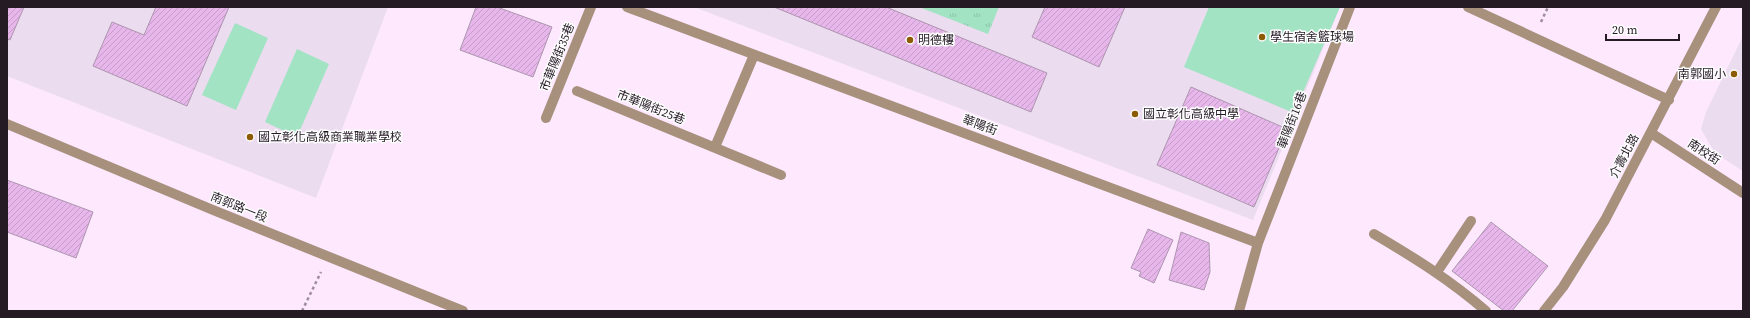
<svg xmlns="http://www.w3.org/2000/svg" width="1750" height="318" viewBox="0 0 1750 318" font-family="'Source Serif 4','Noto Sans TC',serif">
<style>
.education{fill:#ebdcef}
.grass{fill:url(#grass-tufts)}
.pitch{fill:#a2e3c4}
.building{fill:url(#building-hatch);stroke:#ad95af}
.lines{fill:none;stroke-linecap:round;stroke-linejoin:round}
.path{stroke:#9d8d9e;stroke-width:2.5;stroke-dasharray:3 3;stroke-linecap:butt}
.street{stroke:#a7907c;stroke-width:10}
.poi-dot{fill:#8c5c04;stroke:#fdfdfd;stroke-width:1.5}
.labels{text-anchor:middle;stroke-width:3;stroke-linejoin:round;paint-order:stroke}
.poi-label{font-size:12px;fill:#241b25;stroke:#fdfdfd;text-anchor:start}
.street-label{font-size:12px;fill:#241b25;stroke:#fdfdfd}
</style>
<defs>
<pattern id="grass-tufts" width="24" height="20" patternUnits="userSpaceOnUse"><rect width="24" height="20" fill="#a2e3c4"/><path d="M3 7l-1-3M5 7V3M7 7l1-3M15 17l-1-3M17 17v-4M19 17l1-3" fill="none" stroke="#8bc2a8"/></pattern>
<pattern id="building-hatch" width="6" height="6" patternUnits="userSpaceOnUse"><rect width="6" height="6" fill="#e7b7eb"/><path d="M-1 1l2-2M0 6l6-6M5 7l2-2" fill="none" stroke="#c69dc9"/></pattern>
</defs>
<rect width="100%" height="100%" fill="#fde8fe"/>
<path class="education" d="M 7,7 L 388,7 L 316,198 L 7,76 Z
M 694,7 L 1340,7 L 1253,220 Z
M 1743,36 L 1743,171 L 1715,153 L 1701,129 L 1706,112 Z"/>
<path class="grass" d="M 919,7 L 999,7 L 988,34 Z"/>
<path class="pitch" d="M 1209,7 L 1340,7 L 1294,113 L 1184,67 Z
M 235,23 L 268,38 L 236,110 L 202,95 Z
M 297,49 L 329,64 L 297,137 L 265,122 Z"/>
<path class="building" d="M 7,7 L 24,7 L 10,40 L 7,39 Z
M 156,7 L 229,7 L 187,106 L 93,66 L 112,22 L 144,35 Z
M 476,7 L 497,7 L 552,27 L 533,77 L 460,50 Z
M 774,7 L 886,7 L 1047,73 L 1031,112 Z
M 1045,7 L 1125,7 L 1099,67 L 1032,37 Z
M 1191,87 L 1287,129 L 1254,207 L 1157,165 Z
M 7,180 L 93,212 L 76,258 L 7,232 Z
M 1491,222 L 1548,266 L 1512,311 L 1504,311 L 1452,271 Z
M 1148,229 L 1173,240 L 1154,283 L 1139,276 L 1141,272 L 1131,268 Z
M 1181,232 L 1209,243 L 1210,272 L 1204,290 L 1169,280 Z"/>
<g class="lines">
<path class="path" d="M 1541,22 L 1548,7
M 302,311 L 321,272"/>
<path class="street" d="M 627,7 L 1258,243 L 1239,311
M 1468,7 L 1669,100
M 577,91 L 781,175
M 546,118 L 591,7
M 7,124 L 213,210 L 463,311
M 1651,133 L 1743,193
M 715,147 L 754,55
M 1374,234 C 1415,258 1450,280 1486,311
M 1258,243 L 1350,7
M 1437,272 L 1471,221
M 1544,311 L 1563,287 L 1605,220 L 1716,7"/>
</g>
<g class="poi-dot">
<circle cx="1262" cy="37" r="4"/>
<circle cx="910" cy="40" r="4"/>
<circle cx="1734" cy="74" r="4"/>
<circle cx="1135" cy="114" r="4"/>
<circle cx="250" cy="137" r="4"/>
</g>
<g class="labels">
<g class="poi-label">
<text x="1270" y="41">學生宿舍籃球場</text>
<text x="918" y="44">明德樓</text>
<text x="1726" y="78" text-anchor="end">南郭國小</text>
<text x="1143" y="118">國立彰化高級中學</text>
<text x="258" y="141">國立彰化高級商業職業學校</text>
</g>
<g class="street-label">
<text transform="translate(557 57) rotate(-68)" y="4">市華陽街35巷</text>
<text transform="translate(651 107) rotate(22)" y="4">市華陽街25巷</text>
<text transform="translate(1292 120) rotate(-69)" y="4">華陽街16巷</text>
<text transform="translate(980 125) rotate(20)" y="4">華陽街</text>
<text transform="translate(1704 152) rotate(33)" y="4">南校街</text>
<text transform="translate(1624 156) rotate(-62)" y="4">介壽北路</text>
<text transform="translate(239 207) rotate(22)" y="4">南郭路一段</text>
</g>
</g>
<rect width="1750" height="318" fill="none" stroke="#241b25" stroke-width="16"/>
<path d="M1606 34v6h73v-6" fill="none" stroke="#241b25" stroke-width="2"/>
<text x="1612" y="34" font-size="12" fill="#241b25" stroke="#fdfdfd" stroke-width="3" paint-order="stroke">20 m</text>
</svg>
